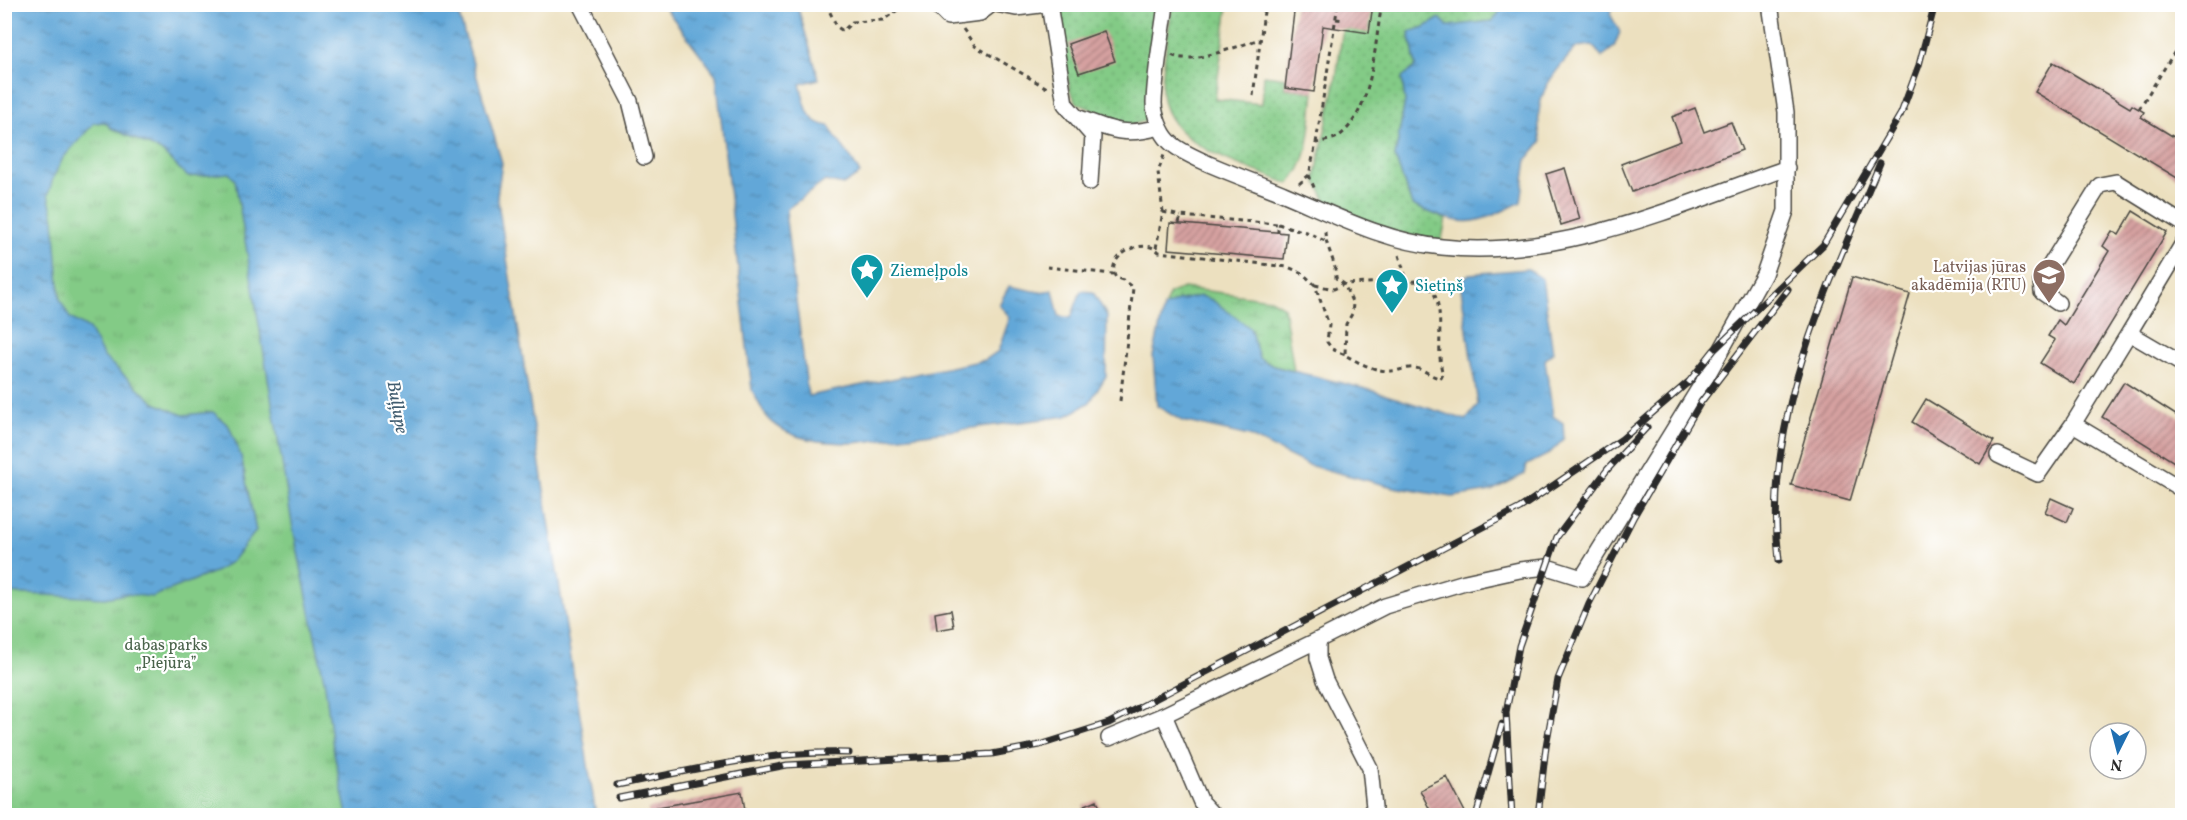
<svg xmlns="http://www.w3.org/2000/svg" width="2187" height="820" viewBox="0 0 2187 820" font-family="Vollkorn,serif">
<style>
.grass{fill:url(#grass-dots);stroke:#577b58;stroke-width:1.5}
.wetland{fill:url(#wetland-marsh);stroke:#577b58;stroke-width:1.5}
.park{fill:url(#park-tufts);stroke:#577b58;stroke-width:1.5}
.water{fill:url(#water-ripples);stroke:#466982;stroke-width:1.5}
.building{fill:url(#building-hatch)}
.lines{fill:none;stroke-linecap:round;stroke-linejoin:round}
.minor-casing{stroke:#484641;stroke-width:18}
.path{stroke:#484641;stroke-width:3;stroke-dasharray:4.5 4.5;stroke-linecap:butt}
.minor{stroke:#fff;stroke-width:15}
.rail-casing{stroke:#2b2b2b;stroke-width:7}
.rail{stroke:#fff;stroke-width:4.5;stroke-dasharray:14;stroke-linecap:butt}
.labels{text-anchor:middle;stroke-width:4.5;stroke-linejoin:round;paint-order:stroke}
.education-label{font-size:16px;fill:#785e54;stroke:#fff;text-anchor:end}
.culture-label{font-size:16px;fill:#0d838f;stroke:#fff;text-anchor:start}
.park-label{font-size:16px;fill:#4a634b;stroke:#fff}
.water-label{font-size:18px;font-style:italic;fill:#415d70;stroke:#fff}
</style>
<defs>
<pattern id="grass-dots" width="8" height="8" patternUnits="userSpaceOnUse" patternTransform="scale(1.5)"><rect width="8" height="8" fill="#83cb86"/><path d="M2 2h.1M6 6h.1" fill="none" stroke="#71ae74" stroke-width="1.8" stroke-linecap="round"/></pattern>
<pattern id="wetland-marsh" width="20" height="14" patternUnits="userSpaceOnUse" patternTransform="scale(1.5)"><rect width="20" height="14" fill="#83cb86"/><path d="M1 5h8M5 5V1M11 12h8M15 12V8" fill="none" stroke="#71ae74"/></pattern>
<pattern id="park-tufts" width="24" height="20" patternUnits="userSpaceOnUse" patternTransform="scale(1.5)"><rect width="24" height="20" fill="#83cb86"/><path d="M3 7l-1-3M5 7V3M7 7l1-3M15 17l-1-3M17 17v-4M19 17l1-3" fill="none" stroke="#71ae74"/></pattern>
<pattern id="water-ripples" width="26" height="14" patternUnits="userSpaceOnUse" patternTransform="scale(1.5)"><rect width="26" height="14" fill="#62a7d8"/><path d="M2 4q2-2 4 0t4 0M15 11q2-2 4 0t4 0" fill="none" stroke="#5188af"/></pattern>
<pattern id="building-hatch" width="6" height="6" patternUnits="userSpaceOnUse" patternTransform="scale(1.5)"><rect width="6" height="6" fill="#d6a1a0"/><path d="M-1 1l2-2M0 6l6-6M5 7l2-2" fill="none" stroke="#ae8383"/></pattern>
</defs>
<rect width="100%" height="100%" fill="#fff"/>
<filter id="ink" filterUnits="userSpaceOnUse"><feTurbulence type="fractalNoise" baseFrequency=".0167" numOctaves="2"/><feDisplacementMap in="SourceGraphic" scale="12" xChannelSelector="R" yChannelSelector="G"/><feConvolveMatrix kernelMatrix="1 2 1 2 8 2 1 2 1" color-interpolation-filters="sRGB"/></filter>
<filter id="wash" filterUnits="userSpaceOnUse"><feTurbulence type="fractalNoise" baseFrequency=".008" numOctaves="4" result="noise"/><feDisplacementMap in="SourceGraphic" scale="24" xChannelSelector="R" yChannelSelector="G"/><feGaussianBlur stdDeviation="1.35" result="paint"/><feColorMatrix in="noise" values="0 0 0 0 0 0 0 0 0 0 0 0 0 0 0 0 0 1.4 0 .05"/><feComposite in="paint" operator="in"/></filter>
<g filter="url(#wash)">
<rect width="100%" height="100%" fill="#ece0bf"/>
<path class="grass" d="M 1055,5 L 1160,5 L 1154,118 L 1129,126 L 1077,103 L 1070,90 Z
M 1172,5 L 1228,5 L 1215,99 L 1262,104 L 1264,75 L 1286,78 L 1285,88 L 1314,92 C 1310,123 1312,161 1289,184 C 1245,165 1160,146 1162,87 C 1163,60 1169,32 1172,5 Z
M 1346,5 L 1505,5 L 1493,21 L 1448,26 L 1440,18 L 1425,27 L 1409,32 L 1416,66 L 1402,78 L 1405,101 L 1395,157 L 1412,205 L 1446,219 L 1441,244 L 1395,232 L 1330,209 L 1315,179 L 1336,78 Z"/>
<path class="wetland" d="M 1184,288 L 1270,299 L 1284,307 L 1294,371 L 1273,366 L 1259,358 L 1250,328 L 1180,300 L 1164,307 L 1170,293 Z"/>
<path class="park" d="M 5,5 L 227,5 L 360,815 L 5,816 Z"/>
<path class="water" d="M 1505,4 L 1614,5 L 1610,14 L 1620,32 L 1614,47 L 1602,57 L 1592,45 L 1577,47 C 1548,78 1532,99 1541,142 L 1527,159 L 1521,202 C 1470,228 1464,227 1412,205 L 1395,157 L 1405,101 L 1402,78 L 1416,66 L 1409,32 L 1425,27 L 1440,18 L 1448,26 L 1493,21 Z
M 4,5 L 456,5 L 502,163 L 497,196 L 596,815 L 347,815 L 333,748 L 325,685 L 292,523 L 235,180 L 229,173 L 188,177 L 161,151 L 111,128 L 105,122 L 94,123 L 63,158 L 53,178 L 48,195 L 54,219 L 60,299 L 70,318 L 89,329 L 104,357 L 155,403 L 183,415 L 213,412 L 229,426 L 241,456 L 256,531 L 232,561 L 217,571 L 152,597 L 126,594 L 105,598 L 5,593 Z
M 663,5 L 797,5 L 819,79 L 800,84 C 806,105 805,122 829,126 C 839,144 852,156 860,174 L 843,185 L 825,181 L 787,209 L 786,220 L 808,396 L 985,360 L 998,351 L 1010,317 L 999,305 L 1009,286 L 1039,292 L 1053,290 L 1059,316 L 1071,318 L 1081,291 L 1093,292 L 1107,316 L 1106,376 L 1090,402 L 1067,416 L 854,443 C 826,443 790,441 769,419 C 762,412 757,399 752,390 L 716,75 Z
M 1528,269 L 1542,279 L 1553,352 L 1545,360 L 1553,416 L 1563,423 L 1564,439 L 1549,454 L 1527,465 L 1525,474 L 1491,491 L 1452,497 L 1393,487 L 1308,465 L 1249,436 L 1182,421 L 1157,406 L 1153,356 L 1164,307 L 1180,300 L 1201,296 L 1212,300 L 1250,328 L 1259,358 L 1273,366 L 1370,390 L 1466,420 L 1478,405 L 1460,282 L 1469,274 Z"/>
<g id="blocks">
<path class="building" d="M 1295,4 L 1373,4 L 1369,33 L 1323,26 L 1314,92 L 1285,88 Z
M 1104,31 L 1115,61 L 1079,73 L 1068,44 Z
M 2053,62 L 2130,108 L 2132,105 L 2144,112 L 2141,117 L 2182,142 L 2182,181 L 2035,92 Z
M 1695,108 L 1704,132 L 1731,122 L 1742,150 L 1632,192 L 1621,164 L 1681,141 L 1672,117 Z
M 1565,168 L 1580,219 L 1561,225 L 1546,174 Z
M 2133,211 L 2167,232 L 2074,384 L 2040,363 L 2055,340 L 2048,336 L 2058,320 L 2064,325 L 2109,251 L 2103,246 L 2112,231 L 2119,235 Z
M 1170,223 L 1287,233 L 1284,259 L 1168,249 Z
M 1852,277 L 1910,294 L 1850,501 L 1791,485 Z
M 2124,382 L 2182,419 L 2182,467 L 2102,417 Z
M 1926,399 L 1994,441 L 1980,464 L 1912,422 Z
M 2051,498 L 2073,508 L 2067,522 L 2045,512 Z
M 951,610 L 954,627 L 937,630 L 935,613 Z
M 1447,777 L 1467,816 L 1433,816 L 1420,790 Z
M 742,792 L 746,816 L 648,816 L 648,809 Z
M 1097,800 L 1103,816 L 1087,816 L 1083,806 Z"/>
</g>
</g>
<g filter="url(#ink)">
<use href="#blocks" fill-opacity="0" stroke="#484641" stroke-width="1.5"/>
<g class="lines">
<defs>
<path id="minor" d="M 580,4 L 630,101 L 644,157
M 935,4 L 948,17 L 980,13 L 992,4
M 996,4 L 1016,8 L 1048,4
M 1049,4 L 1065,104 L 1093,136 L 1090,182
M 1166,4 C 1162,37 1155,71 1154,103 C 1154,115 1161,133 1169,141 C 1184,158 1259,183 1284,194 C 1334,215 1386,242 1442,247 C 1561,260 1677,206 1787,168
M 1077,117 C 1111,130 1123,137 1160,127
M 2182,245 L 2129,333 L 2182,364
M 2058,303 L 2042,292 L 2041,280 L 2100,185 L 2116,182 L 2182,223
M 2073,424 L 2178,487
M 1998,455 L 2038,474 L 2073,424 L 2129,333
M 1164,715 L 1201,802 L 1214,816
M 1109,738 L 1164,715 L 1318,640
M 1368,816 L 1374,807 L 1370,768 L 1325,680 L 1318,658 L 1318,640 L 1385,606 L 1465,582 L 1520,570 L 1547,567 L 1582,578 L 1705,379 L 1764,274 L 1786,211 L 1786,112 L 1770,4"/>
</defs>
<use href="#minor" class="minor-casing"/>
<path class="path" d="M 826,4 L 837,27 L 843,31 L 852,22 L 883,20 L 906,4
M 1336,19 L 1344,20
M 963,29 L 975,46 L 1047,88
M 1172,55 C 1189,66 1241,45 1260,39
M 1253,96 L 1265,4
M 2139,109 L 2182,40
M 1316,143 L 1338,4
M 1309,175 L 1315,190
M 1299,184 L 1309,175 L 1316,143 C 1323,141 1333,140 1339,136 C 1374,110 1374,44 1382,4
M 1163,212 L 1181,216
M 1179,223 L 1181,216 L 1278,224
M 1278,233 L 1278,224 L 1306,232 L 1325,241
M 1156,248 L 1163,212 L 1158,172 L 1164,155
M 1399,255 L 1407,281
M 1047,267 L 1113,274
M 1315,285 L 1334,289 L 1344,284 L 1416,281 C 1453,287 1433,348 1443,374 L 1441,378 C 1430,377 1425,369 1415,368 C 1406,367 1399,371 1391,371 C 1374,371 1359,363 1345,355 L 1346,324 L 1352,314 L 1353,304 L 1344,284 L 1336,278 C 1336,259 1324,246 1325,228
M 1120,401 L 1133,288 L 1123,280 L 1116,278 C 1103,256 1145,236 1159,252 L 1288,267 L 1302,273 L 1315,285 L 1329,325 L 1327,342 L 1332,349 L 1345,355"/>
<use href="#minor" class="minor"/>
<defs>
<path id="rail" d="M 1900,116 L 1919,65 L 1935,4
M 1688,383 L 1714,350 L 1823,245 L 1903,110
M 1779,560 C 1762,419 1827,290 1880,163
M 617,785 C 694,770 770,750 849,753
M 619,798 L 787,765 L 992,754 L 1040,745 L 1109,723 L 1520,508 L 1622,439 L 1693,378
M 1476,816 L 1502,724
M 1512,816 L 1506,712 L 1519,646 L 1557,537 L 1607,470 L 1647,427
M 1538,816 L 1546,746 L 1558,679 L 1589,604 L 1634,516 L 1701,402 L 1788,289"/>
</defs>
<use href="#rail" class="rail-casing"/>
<use href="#rail" class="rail"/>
</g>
</g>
<defs>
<symbol id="sight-pin" viewBox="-11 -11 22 30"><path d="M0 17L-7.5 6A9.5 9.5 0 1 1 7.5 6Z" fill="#0f9aa8" stroke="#fff"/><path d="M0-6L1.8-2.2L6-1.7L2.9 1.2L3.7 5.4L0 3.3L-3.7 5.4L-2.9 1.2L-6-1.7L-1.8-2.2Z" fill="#fff"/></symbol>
<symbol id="university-pin" viewBox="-11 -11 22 30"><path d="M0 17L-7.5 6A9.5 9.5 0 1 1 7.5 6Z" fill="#8d6e63" stroke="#fff"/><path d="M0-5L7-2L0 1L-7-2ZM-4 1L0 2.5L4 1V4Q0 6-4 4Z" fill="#fff"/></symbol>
</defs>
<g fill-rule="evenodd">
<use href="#sight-pin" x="848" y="251" width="38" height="52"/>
<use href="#university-pin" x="2030" y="256" width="38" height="52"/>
<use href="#sight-pin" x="1373" y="266" width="38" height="52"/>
</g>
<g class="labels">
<g class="education-label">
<text x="2026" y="272">Latvijas jūras<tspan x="2026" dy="18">akadēmija (RTU)</tspan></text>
</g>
<g class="culture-label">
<text x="890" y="276">Ziemeļpols</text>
<text x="1415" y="291">Sietiņš</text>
</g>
<g class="park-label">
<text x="166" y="650">dabas parks<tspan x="166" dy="18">„Piejūra”</tspan></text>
</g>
<g class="water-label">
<text transform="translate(398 407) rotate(80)" y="6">Buļļupe</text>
</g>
</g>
<rect width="2187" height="820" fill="none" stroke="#fff" stroke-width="24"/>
<g transform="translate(2118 751) rotate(186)"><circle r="28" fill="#ffffff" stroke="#aaaaaa" stroke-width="1.5"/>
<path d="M0-4.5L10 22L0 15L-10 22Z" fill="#1f6fb2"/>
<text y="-9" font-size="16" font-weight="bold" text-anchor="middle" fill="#2b2b2b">N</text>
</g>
</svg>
